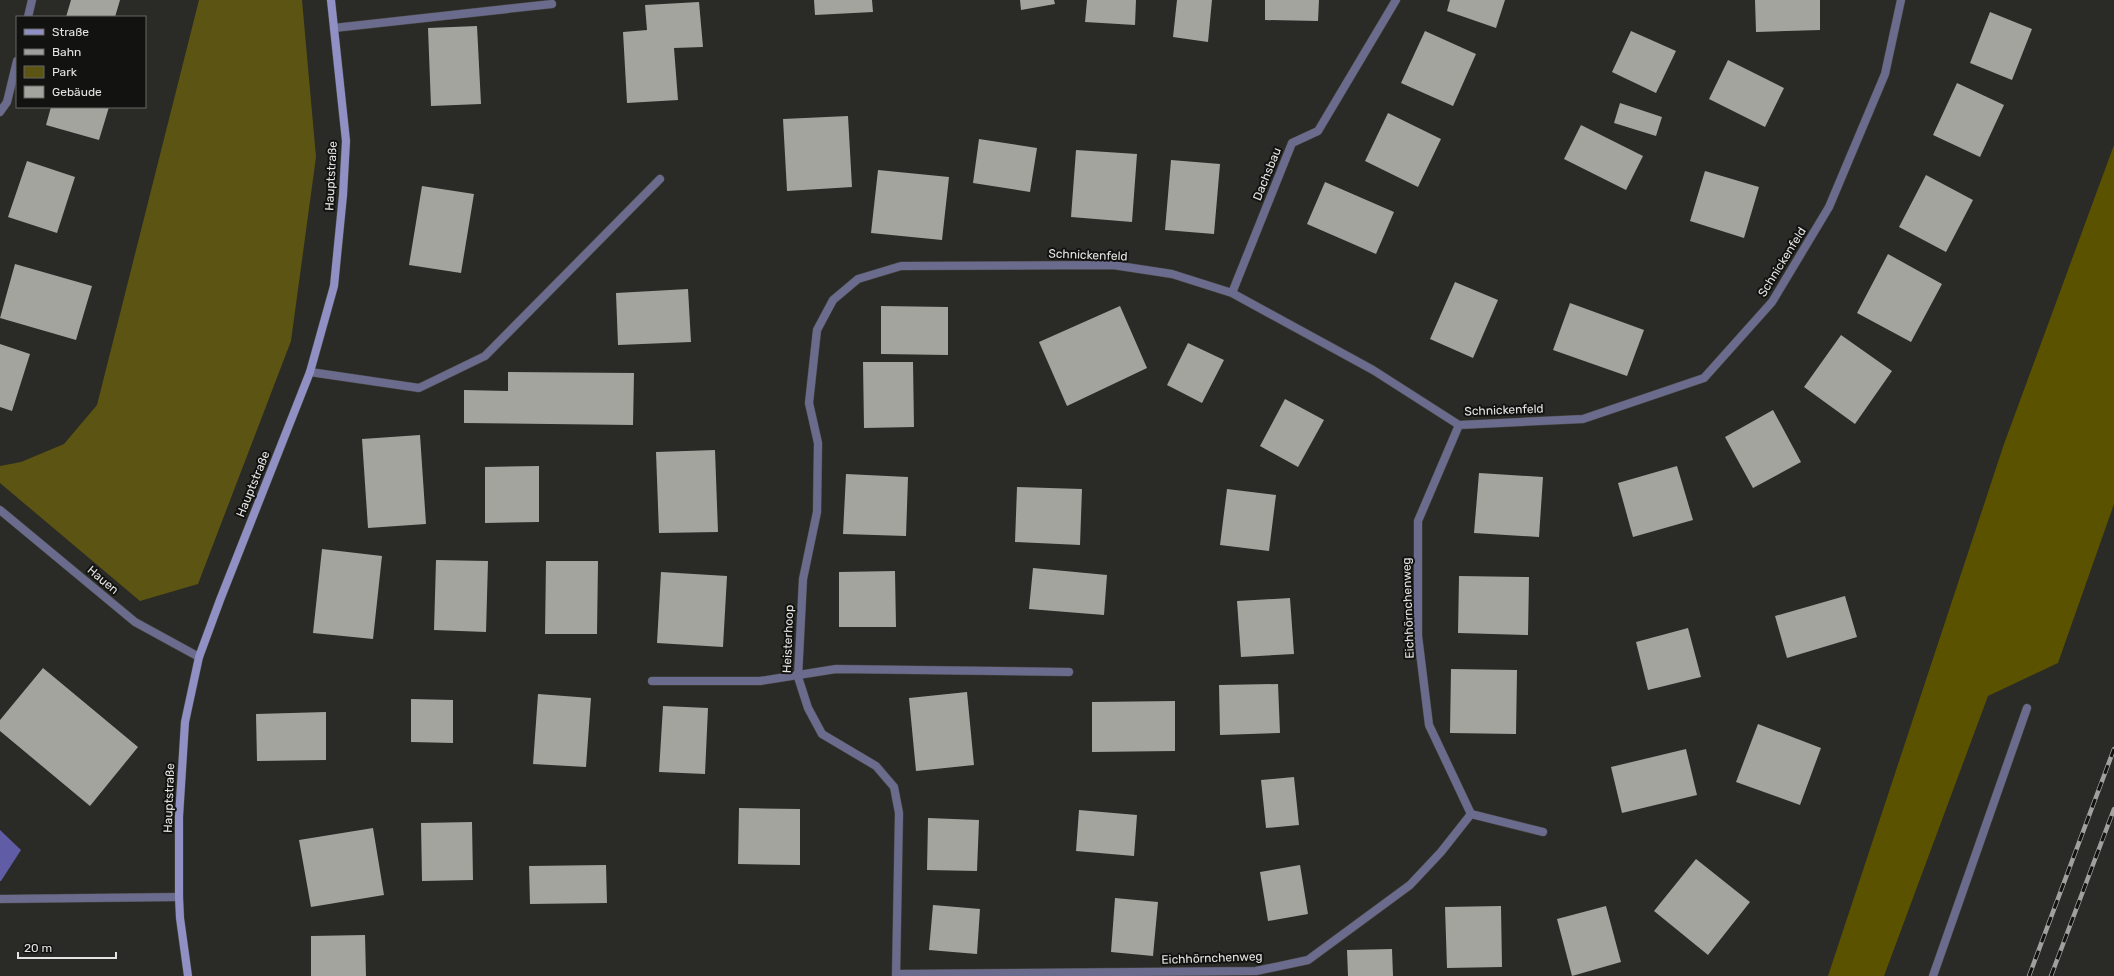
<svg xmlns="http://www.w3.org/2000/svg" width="2114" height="976" viewBox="0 0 2114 976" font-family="Rubik,sans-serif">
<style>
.green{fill:#5c5412}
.forest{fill:#5b5200}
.water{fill:#605ca6}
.building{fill:#a4a49f}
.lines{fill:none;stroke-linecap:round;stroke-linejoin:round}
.lane-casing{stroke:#484844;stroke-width:9}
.street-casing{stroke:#484844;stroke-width:9}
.secondary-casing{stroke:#484844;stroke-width:9}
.lane{stroke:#6b6b8d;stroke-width:8}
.street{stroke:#6b6b8d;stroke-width:8}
.secondary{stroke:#9090c5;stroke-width:8}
.rail-casing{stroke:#a0a09e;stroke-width:4.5}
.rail{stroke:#121211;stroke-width:3;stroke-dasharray:9;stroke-linecap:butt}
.labels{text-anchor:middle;stroke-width:4;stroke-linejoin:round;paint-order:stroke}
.street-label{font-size:12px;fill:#e4e4e2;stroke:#121211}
</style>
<rect width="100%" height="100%" fill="#2a2a26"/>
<path class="green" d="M 199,0 L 302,0 L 316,157 L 291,341 L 198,584 L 140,601 L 0,483 L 0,466 L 21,462 L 64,444 L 97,405 Z"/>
<path class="forest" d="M 2114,145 L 2114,504 L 2058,663 L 1988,696 L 1884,976 L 1828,976 L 2004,444 Z"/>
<path class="water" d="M 0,830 L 21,850 L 1,881 L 0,881 Z"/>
<path class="building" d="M 71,0 L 120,0 L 115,17 L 66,17 Z
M 814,0 L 872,0 L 873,12 L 815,15 Z
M 1020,0 L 1054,0 L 1055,4 L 1021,10 Z
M 1087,0 L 1136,0 L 1135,25 L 1085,22 Z
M 1177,0 L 1212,0 L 1208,42 L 1173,37 Z
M 1265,0 L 1319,0 L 1318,21 L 1265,20 Z
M 1450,0 L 1505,0 L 1496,28 L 1447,11 Z
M 1755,0 L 1820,0 L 1820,30 L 1756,32 Z
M 699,2 L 703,47 L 674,48 L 678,100 L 627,103 L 623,32 L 647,30 L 645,5 Z
M 1990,12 L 2032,29 L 2012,80 L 1970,63 Z
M 477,26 L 481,104 L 431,106 L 428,28 Z
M 1425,31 L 1476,54 L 1453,106 L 1401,83 Z
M 1631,31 L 1676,51 L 1656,93 L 1612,72 Z
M 1728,60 L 1784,88 L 1765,127 L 1709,99 Z
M 1957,83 L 2004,105 L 1980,157 L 1933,135 Z
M 1620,103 L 1662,117 L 1656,136 L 1614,123 Z
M 51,107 L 109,107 L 99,140 L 46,125 Z
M 1388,113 L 1441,139 L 1418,187 L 1365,161 Z
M 848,116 L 852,187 L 787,191 L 783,119 Z
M 1581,125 L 1643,156 L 1626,190 L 1564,159 Z
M 979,139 L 1037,148 L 1030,192 L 973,183 Z
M 1076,150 L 1137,154 L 1132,222 L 1071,217 Z
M 1171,160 L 1220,164 L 1214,234 L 1165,230 Z
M 27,161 L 75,177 L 57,233 L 8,217 Z
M 878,170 L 949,177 L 942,240 L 871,233 Z
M 1705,171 L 1759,187 L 1744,238 L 1690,221 Z
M 1926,175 L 1973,200 L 1946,252 L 1899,227 Z
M 1325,182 L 1394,212 L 1376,254 L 1307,224 Z
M 422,186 L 474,194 L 461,273 L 409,265 Z
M 1888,254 L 1942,284 L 1911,342 L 1857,313 Z
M 15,264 L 92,286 L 76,340 L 0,318 Z
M 1455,282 L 1498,300 L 1473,358 L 1430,339 Z
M 688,289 L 691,342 L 618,345 L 616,293 Z
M 1570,303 L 1644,330 L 1627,376 L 1553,350 Z
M 881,306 L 948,307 L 948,355 L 881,354 Z
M 1120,306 L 1147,368 L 1067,406 L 1039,342 Z
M 1841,335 L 1892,371 L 1855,424 L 1804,387 Z
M 1188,343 L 1224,360 L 1202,403 L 1167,385 Z
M 0,344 L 30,354 L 12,411 L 0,407 Z
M 863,362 L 913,362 L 914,427 L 864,428 Z
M 508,372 L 634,373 L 633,425 L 464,423 L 464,390 L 508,391 Z
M 1285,399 L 1324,420 L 1298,467 L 1260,446 Z
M 1773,410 L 1801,462 L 1753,488 L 1725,437 Z
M 420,435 L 426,524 L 368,528 L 362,439 Z
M 715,450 L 718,532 L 659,533 L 656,452 Z
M 539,466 L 539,522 L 485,523 L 485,467 Z
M 1677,466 L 1693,520 L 1633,537 L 1618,483 Z
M 1479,473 L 1543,477 L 1539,537 L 1474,533 Z
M 846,474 L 908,477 L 906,536 L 843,534 Z
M 1017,487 L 1082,489 L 1080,545 L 1015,542 Z
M 1227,489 L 1276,495 L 1269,551 L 1220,545 Z
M 322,549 L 382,556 L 373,639 L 313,633 Z
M 436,560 L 488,561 L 486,632 L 434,630 Z
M 546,561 L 598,561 L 597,634 L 545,634 Z
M 1033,568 L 1107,575 L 1104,615 L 1029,609 Z
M 895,571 L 896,627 L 839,627 L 839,572 Z
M 661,572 L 727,576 L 723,647 L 657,643 Z
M 1459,576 L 1529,577 L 1528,635 L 1458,633 Z
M 1845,596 L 1857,637 L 1787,658 L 1775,616 Z
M 1290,598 L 1294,654 L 1241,657 L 1237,601 Z
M 1688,628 L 1701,677 L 1648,690 L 1636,642 Z
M 43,668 L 138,747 L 90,806 L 0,731 L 0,720 Z
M 1451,669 L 1517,670 L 1516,734 L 1450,733 Z
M 1278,684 L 1280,733 L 1220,735 L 1219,685 Z
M 967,692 L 974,765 L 916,771 L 909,698 Z
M 538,694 L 591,698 L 586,767 L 533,764 Z
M 411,699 L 453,700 L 453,743 L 411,742 Z
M 1175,701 L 1175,751 L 1092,752 L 1092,702 Z
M 663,706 L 708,708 L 705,774 L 659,772 Z
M 326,712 L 326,760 L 257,761 L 256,714 Z
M 1758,724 L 1821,748 L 1800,805 L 1736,782 Z
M 1686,749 L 1697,795 L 1622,813 L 1611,767 Z
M 1294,777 L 1299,825 L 1266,828 L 1261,780 Z
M 739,808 L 800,809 L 800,865 L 738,864 Z
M 1079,810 L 1137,815 L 1134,856 L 1076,851 Z
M 928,818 L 979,820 L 977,871 L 927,870 Z
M 472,822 L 473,880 L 422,881 L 421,823 Z
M 373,828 L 384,895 L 311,907 L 299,840 Z
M 1696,859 L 1750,902 L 1708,955 L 1654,911 Z
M 606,865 L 607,903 L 530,904 L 529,866 Z
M 1300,865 L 1308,914 L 1268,921 L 1260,872 Z
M 1115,898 L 1158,902 L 1153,956 L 1111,952 Z
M 933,905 L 980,909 L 977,954 L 929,950 Z
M 1501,906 L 1502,967 L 1447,968 L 1445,907 Z
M 1606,906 L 1621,962 L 1572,976 L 1557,919 Z
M 365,935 L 366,976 L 311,976 L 311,936 Z
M 1392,949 L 1393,976 L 1348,976 L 1347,950 Z"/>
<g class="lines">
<defs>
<path id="lane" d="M 334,28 L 552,4
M 310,372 L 419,388 L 485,356 L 660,179
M 652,681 L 760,681 L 836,669 L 1069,672
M 0,899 L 179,897
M 1933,976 L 2027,708"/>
<path id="street" d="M 28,17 L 32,0
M 0,112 L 7,102 L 17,61
M 1232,293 L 1292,143 L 1318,131 L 1396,0
M 1459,425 L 1418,521 L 1418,636 L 1429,725 L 1471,814 L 1543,832
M 0,510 L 135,622 L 199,657
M 896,974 L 1256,971 L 1308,960 L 1410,885 L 1441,852 L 1471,814
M 896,976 L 899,813 L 894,787 L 876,766 L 822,734 L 808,708 L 798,677 L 803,579 L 817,512 L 818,443 L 809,403 L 817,330 L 833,300 L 858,279 L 901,266 L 1113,265 L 1172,274 L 1232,293 L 1373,370 L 1459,425 L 1583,419 L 1704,378 L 1772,302 L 1829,207 L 1885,74 L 1901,0"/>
<path id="secondary" d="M 188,976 L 180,918 L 179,897 L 179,817 L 185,722 L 199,657 L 220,600 L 310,372 L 334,286 L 343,195 L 346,141 L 331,0"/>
</defs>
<use href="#lane" class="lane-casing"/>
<use href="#street" class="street-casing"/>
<use href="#secondary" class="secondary-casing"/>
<use href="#lane" class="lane"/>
<use href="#street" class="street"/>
<use href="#secondary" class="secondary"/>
<defs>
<path id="rail" d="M 2029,976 L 2114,749
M 2051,976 L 2114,809"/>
</defs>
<use href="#rail" class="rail-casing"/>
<use href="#rail" class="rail"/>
</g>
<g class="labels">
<g class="street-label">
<text transform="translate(1267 174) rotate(-68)" y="4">Dachsbau</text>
<text transform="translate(331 176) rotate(-87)" y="4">Hauptstraße</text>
<text transform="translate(1088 255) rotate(2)" y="4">Schnickenfeld</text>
<text transform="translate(1782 262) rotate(-58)" y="4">Schnickenfeld</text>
<text transform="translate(1504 410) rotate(-2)" y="4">Schnickenfeld</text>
<text transform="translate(253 484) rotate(-68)" y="4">Hauptstraße</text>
<text transform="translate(103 580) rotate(40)" y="4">Hauen</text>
<text transform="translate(1408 608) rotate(-92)" y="4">Eichhörnchenweg</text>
<text transform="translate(788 639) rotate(-88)" y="4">Heisterhoop</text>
<text transform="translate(169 798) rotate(-88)" y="4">Hauptstraße</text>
<text transform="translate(1212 958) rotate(-2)" y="4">Eichhörnchenweg</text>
</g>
</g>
<rect x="16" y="16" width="130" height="92" fill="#121211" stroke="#666665"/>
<rect x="24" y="29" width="20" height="6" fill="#9090c5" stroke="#666665"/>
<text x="52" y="36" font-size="12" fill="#e4e4e2">Straße</text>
<rect x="24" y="49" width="20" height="6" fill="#a0a09e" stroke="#666665"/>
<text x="52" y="56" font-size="12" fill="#e4e4e2">Bahn</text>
<rect x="24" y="66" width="20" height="12" fill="#5c5412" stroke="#666665"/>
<text x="52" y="76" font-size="12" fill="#e4e4e2">Park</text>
<rect x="24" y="86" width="20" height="12" fill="#a4a49f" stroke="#666665"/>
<text x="52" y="96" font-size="12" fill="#e4e4e2">Gebäude</text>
<path d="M18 952v6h98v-6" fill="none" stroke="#e4e4e2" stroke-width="2"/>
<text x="24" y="952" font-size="12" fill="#e4e4e2" stroke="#121211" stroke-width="3" paint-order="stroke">20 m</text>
</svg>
